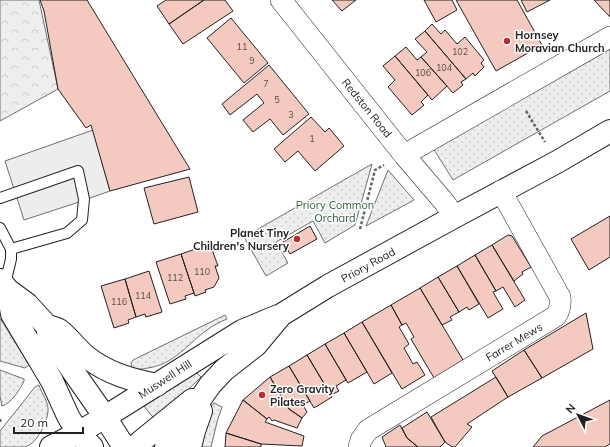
<svg xmlns="http://www.w3.org/2000/svg" width="610" height="447" viewBox="0 0 610 447" font-family="Mulish,sans-serif">
<style>
.green{fill:url(#green-dots);stroke:#6f6f6f}
.forest{fill:url(#forest-crowns);stroke:#6f6f6f}
.parking{fill:#ededed;stroke:#6f6f6f}
.building{fill:#f3c9c0;stroke:#222}
.lines{fill:none;stroke-linecap:round;stroke-linejoin:round}
.service-casing{stroke:#222;stroke-width:12}
.minor-casing{stroke:#222;stroke-width:22}
.tertiary-casing{stroke:#222;stroke-width:24}
.primary-casing{stroke:#222;stroke-width:24}
.path{stroke:#646464;stroke-width:2.5;stroke-dasharray:3 2;stroke-linecap:butt}
.service{stroke:#fff;stroke-width:10}
.minor{stroke:#fff;stroke-width:21}
.tertiary{stroke:#fff;stroke-width:22}
.primary{stroke:#fff;stroke-width:22}
.poi-dot{fill:#c62828;stroke:#fff;stroke-width:1.5}
.labels{text-anchor:middle;stroke-width:3;stroke-linejoin:round;paint-order:stroke}
.number-label{font-size:9px;fill:#564c4a}
.poi-label{font-size:11px;font-weight:bold;fill:#222;stroke:#fff;text-anchor:start}
.street-label{font-size:11px;fill:#222;stroke:#fff}
.park-label{font-size:11px;fill:#2f5e38;stroke:#fff}
</style>
<defs>
<pattern id="green-dots" width="8" height="8" patternUnits="userSpaceOnUse"><rect width="8" height="8" fill="#eee"/><path d="M2 2h.1M6 6h.1" fill="none" stroke="#ccc" stroke-width="1.8" stroke-linecap="round"/></pattern>
<pattern id="forest-crowns" width="20" height="18" patternUnits="userSpaceOnUse"><rect width="20" height="18" fill="#eee"/><path d="M2 6a3 3 0 1 1 6 0M12 15a3 3 0 1 1 6 0" fill="none" stroke="#ccc"/></pattern>
</defs>
<rect width="100%" height="100%" fill="#fff"/>
<path class="green" d="M 610,46 L 610,91 L 453,180 L 433,148 Z
M 372,164 L 355,225 L 325,243 L 313,221 L 276,242 L 288,263 L 266,276 L 244,237 Z
M 388,170 L 414,200 L 366,226 Z
M 225,315 L 227,319 C 220,322 213,325 207,330 C 187,344 175,364 148,368 C 142,369 137,370 132,368 L 131,363 L 133,360 Z
M 0,318 L 29,365 L 25,368 L 0,361 Z
M 0,370 L 24,379 L 24,381 C 21,388 11,404 2,406 L 0,396 Z
M 196,372 L 201,377 L 156,421 L 144,406 Z
M 39,385 C 41,392 48,402 48,408 C 49,420 37,444 25,447 C 18,447 8,447 0,447 L 0,431 L 35,387 Z
M 214,403 L 222,407 L 217,422 L 211,447 L 195,447 L 205,411 Z"/>
<path class="forest" d="M 0,0 L 39,0 L 58,89 L 0,121 Z"/>
<path class="parking" d="M 93,130 L 110,191 L 76,203 L 24,220 L 5,161 Z"/>
<path class="building" d="M 40,0 L 87,0 L 190,169 L 110,191 L 91,125 L 86,128 L 58,89 L 44,11 Z
M 166,0 L 204,0 L 169,24 L 157,6 Z
M 204,0 L 225,0 L 233,11 L 183,44 L 169,24 Z
M 332,0 L 356,0 L 342,11 Z
M 424,0 L 452,0 L 457,10 L 436,22 Z
M 456,0 L 517,0 L 542,45 L 496,71 Z
M 521,0 L 550,0 L 527,12 Z
M 594,0 L 610,0 L 610,17 Z
M 231,18 L 268,63 L 244,83 L 207,38 Z
M 432,24 L 441,34 L 445,30 L 457,44 L 465,37 L 484,60 L 481,63 L 484,67 L 475,76 L 473,73 L 466,79 L 425,31 Z
M 425,31 L 466,79 L 461,82 L 463,85 L 453,93 L 421,57 L 427,52 L 415,39 Z
M 406,47 L 417,60 L 421,57 L 447,86 L 432,100 L 395,56 Z
M 395,56 L 428,95 L 421,102 L 424,105 L 412,115 L 388,87 L 395,80 L 383,66 Z
M 269,65 L 309,114 L 283,135 L 270,119 L 253,132 L 243,120 L 264,103 L 257,94 L 230,115 L 222,104 Z
M 311,117 L 325,132 L 329,128 L 344,146 L 315,171 L 298,151 L 285,162 L 274,149 Z
M 189,177 L 198,212 L 154,224 L 144,188 Z
M 610,216 L 610,257 L 589,270 L 571,239 Z
M 310,226 L 317,239 L 290,254 L 283,242 Z
M 508,235 L 512,236 L 531,267 L 522,272 L 523,274 L 514,281 L 492,245 Z
M 210,244 L 218,266 L 215,266 L 219,278 L 214,287 L 205,290 L 206,292 L 195,296 L 181,254 Z
M 492,245 L 525,300 L 515,307 L 503,287 L 496,291 L 475,255 Z
M 181,254 L 194,293 L 185,296 L 186,299 L 170,304 L 156,262 Z
M 475,255 L 496,291 L 493,292 L 503,309 L 488,318 L 457,266 Z
M 457,266 L 479,304 L 469,310 L 467,307 L 459,312 L 438,277 Z
M 149,271 L 162,312 L 146,317 L 145,314 L 136,317 L 125,279 Z
M 438,277 L 459,312 L 450,317 L 452,320 L 442,325 L 420,288 Z
M 125,279 L 136,317 L 128,320 L 129,323 L 114,328 L 101,286 Z
M 420,288 L 463,360 L 434,378 L 411,339 L 414,337 L 406,323 L 402,325 L 391,305 Z
M 391,305 L 402,325 L 399,327 L 409,344 L 404,348 L 413,364 L 417,362 L 425,375 L 402,389 L 362,322 Z
M 586,313 L 593,349 L 542,378 L 524,350 Z
M 362,322 L 392,373 L 374,384 L 344,333 Z
M 344,333 L 367,372 L 348,383 L 325,344 Z
M 325,344 L 346,380 L 336,386 L 339,391 L 331,395 L 307,355 Z
M 524,350 L 542,378 L 508,397 L 492,371 Z
M 307,355 L 332,397 L 314,408 L 289,366 Z
M 289,366 L 310,401 L 303,405 L 307,412 L 302,418 L 289,409 L 270,377 Z
M 270,377 L 289,409 L 302,418 L 297,428 L 274,420 L 272,421 L 269,417 L 267,419 L 243,400 Z
M 496,377 L 508,397 L 467,424 L 472,427 L 455,447 L 452,447 L 445,442 L 431,417 Z
M 243,400 L 267,419 L 265,422 L 304,436 L 302,446 L 261,444 L 226,433 Z
M 610,400 L 610,444 L 605,447 L 533,447 L 542,436 Z
M 427,412 L 445,442 L 440,447 L 418,447 L 407,438 L 402,428 Z
M 400,425 L 407,438 L 418,447 L 386,447 L 382,437 Z
M 226,433 L 261,444 L 261,447 L 225,447 Z"/>
<g class="lines">
<defs>
<path id="service" d="M 0,198 L 78,171 L 84,199 L 82,220 L 67,233 L 11,249
M 0,228 L 11,249 L 11,259 L 5,284"/>
<path id="minor" d="M 281,0 L 404,155 L 445,203 L 454,217
M 404,155 L 610,37
M 359,447 L 361,440 L 368,430 L 556,316 C 560,310 561,305 560,297 L 501,191"/>
<path id="tertiary" d="M 0,280 L 8,290 L 27,304 L 47,326 L 49,337 L 105,417
M 8,290 L 12,314 L 52,381 L 68,416 L 78,433"/>
<path id="primary" d="M 47,326 C 51,327 56,328 59,330 C 69,337 78,351 88,358 C 109,374 132,380 157,385
M 105,417 L 124,447
M 78,433 L 92,447
M 51,447 L 78,433 L 105,417 L 242,331 L 278,316
M 134,447 L 192,400
M 166,447 L 172,440 L 210,385 L 224,370 L 256,345 L 281,315 L 328,286 L 454,217 L 557,162 L 610,131
M 190,447 L 194,431 L 201,411"/>
</defs>
<use href="#service" class="service-casing"/>
<use href="#minor" class="minor-casing"/>
<use href="#tertiary" class="tertiary-casing"/>
<use href="#primary" class="primary-casing"/>
<path class="path" d="M 526,111 L 545,142
M 360,229 L 375,170 L 384,165
M 0,419 L 1,424"/>
<use href="#service" class="service"/>
<use href="#minor" class="minor"/>
<use href="#tertiary" class="tertiary"/>
<use href="#primary" class="primary"/>
</g>
<g class="poi-dot">
<circle cx="507" cy="41" r="4"/>
<circle cx="297" cy="239" r="4"/>
<circle cx="262" cy="395" r="4"/>
</g>
<g class="labels">
<g class="number-label">
<text x="242" y="50">11</text>
<text x="460" y="55">102</text>
<text x="252" y="64">9</text>
<text x="444" y="71">104</text>
<text x="423" y="76">106</text>
<text x="266" y="87">7</text>
<text x="277" y="103">5</text>
<text x="291" y="118">3</text>
<text x="312" y="142">1</text>
<text x="202" y="275">110</text>
<text x="175" y="281">112</text>
<text x="143" y="299">114</text>
<text x="119" y="305">116</text>
</g>
<g class="poi-label">
<text x="515" y="39">Hornsey<tspan x="515" dy="13">Moravian Church</tspan></text>
<text x="289" y="237" text-anchor="end">Planet Tiny<tspan x="289" dy="13">Children's Nursery</tspan></text>
<text x="270" y="393">Zero Gravity<tspan x="270" dy="13">Pilates</tspan></text>
</g>
<g class="street-label">
<text transform="translate(367 108) rotate(51)" y="4">Redston Road</text>
<text transform="translate(368 265) rotate(-29)" y="4">Priory Road</text>
<text transform="translate(514 342) rotate(-31)" y="4">Farrer Mews</text>
<text transform="translate(165 379) rotate(-33)" y="4">Muswell Hill</text>
</g>
<g class="park-label">
<text x="335" y="209">Priory Common<tspan x="335" dy="13">Orchard</tspan></text>
</g>
</g>
<g transform="translate(578 415) rotate(311)" stroke="#ffffff" stroke-width="3" paint-order="stroke">
<path d="M0-3L7 15L0 10L-7 15Z" fill="#222222"/>
<text y="-6" font-size="11" font-weight="bold" text-anchor="middle" fill="#222222">N</text>
</g>
<path d="M14 427v6h69v-6" fill="none" stroke="#222222" stroke-width="2"/>
<text x="20" y="427" font-size="12" fill="#222222" stroke="#ffffff" stroke-width="3" paint-order="stroke">20 m</text>
</svg>
